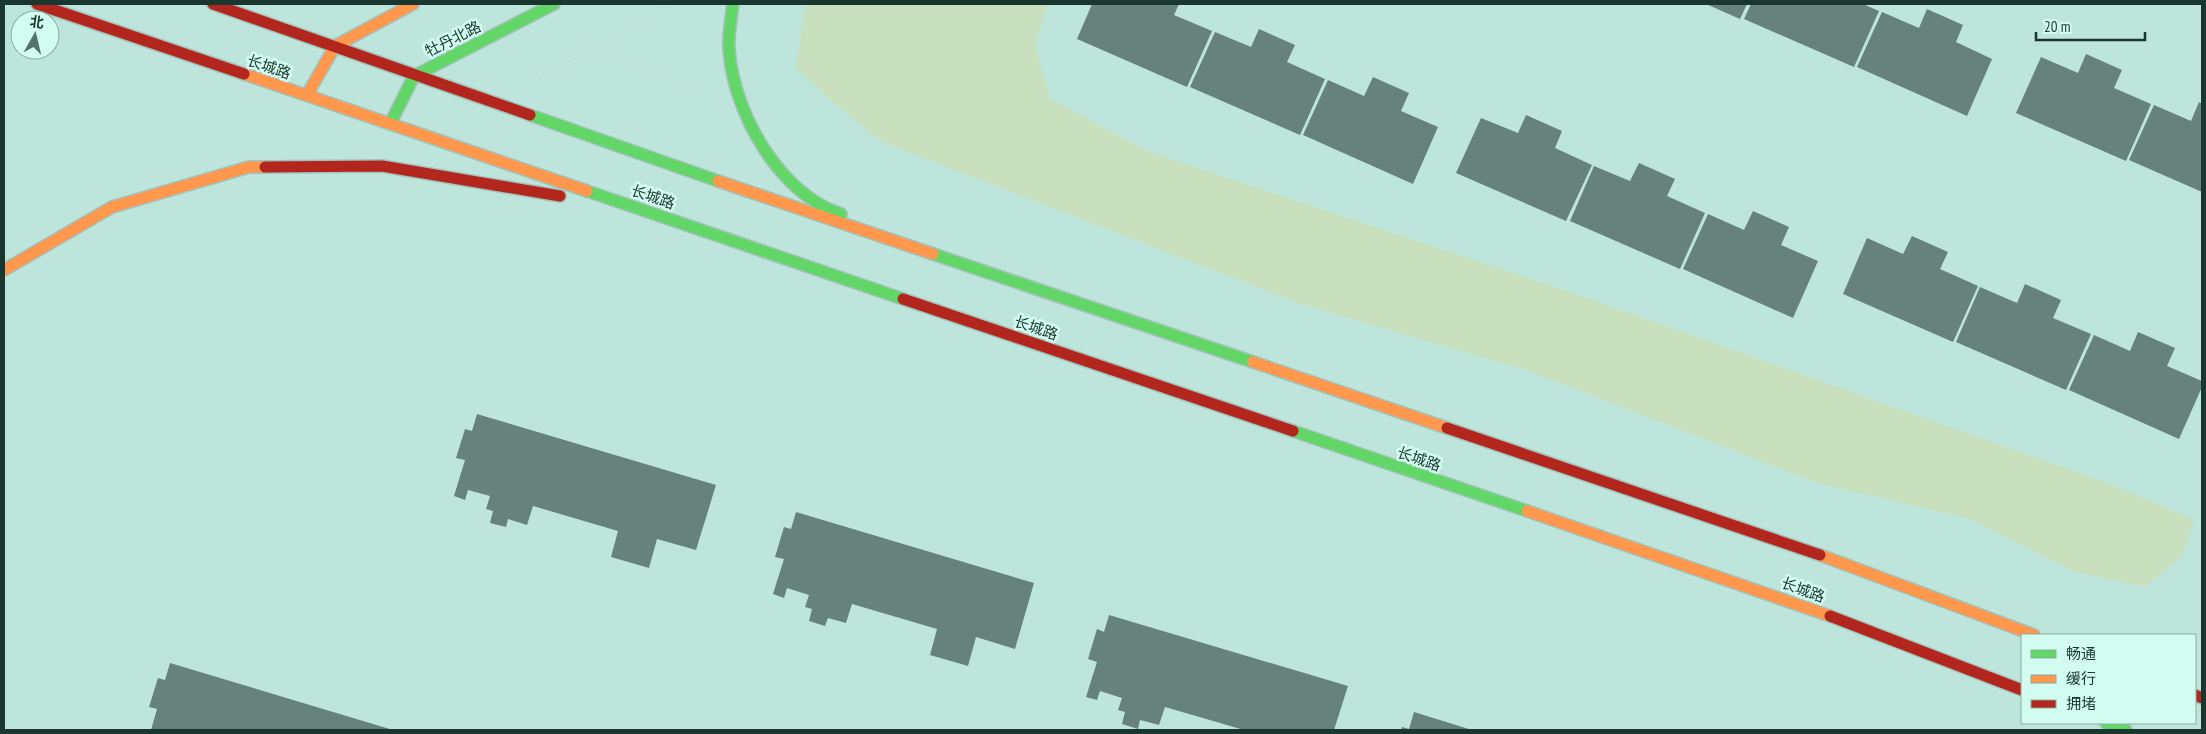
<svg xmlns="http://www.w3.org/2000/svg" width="2206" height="734" viewBox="0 0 2206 734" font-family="'PT Sans Narrow','Noto Sans SC',sans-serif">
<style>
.green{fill:#c9e0be}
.building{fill:#66827c}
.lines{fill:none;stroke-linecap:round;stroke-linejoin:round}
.fast-casing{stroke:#a3c2ba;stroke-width:14}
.slow-casing{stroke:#a3c2ba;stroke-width:14}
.jam-casing{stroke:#a3c2ba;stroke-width:14}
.path{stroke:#cbd7d3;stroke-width:3;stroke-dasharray:1 4;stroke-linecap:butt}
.fast{stroke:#63d668;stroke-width:11}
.slow{stroke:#ff974d;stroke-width:11}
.jam{stroke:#b3261e;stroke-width:11}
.labels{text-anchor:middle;stroke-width:5;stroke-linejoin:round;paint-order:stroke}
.street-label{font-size:15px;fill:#19362f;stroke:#d3fcf1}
</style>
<rect width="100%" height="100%" fill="#bee5db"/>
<path class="green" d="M 809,4 L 1048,4 L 1035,45 L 1050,99 L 1147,151 L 1567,291 L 2113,485 L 2194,520 L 2182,556 L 2145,587 L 2072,571 L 1971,519 L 1818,483 L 1526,370 L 1301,304 L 882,142 L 835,104 L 796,68 L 804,11 Z"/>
<path class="building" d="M 1092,4 L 1179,4 L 1174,15 L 1212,31 L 1187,87 L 1077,39 Z
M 1706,4 L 1747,4 L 1740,19 Z
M 1751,4 L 1863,4 L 1879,11 L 1854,67 L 1744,19 Z
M 1927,9 L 1963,25 L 1956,42 L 1992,59 L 1967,116 L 1857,67 L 1882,12 L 1919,28 Z
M 1259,29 L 1295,45 L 1287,62 L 1325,79 L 1300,135 L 1190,87 L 1215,32 L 1251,47 Z
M 2086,54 L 2122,70 L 2114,88 L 2151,104 L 2126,161 L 2016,113 L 2041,57 L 2078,73 Z
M 1373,77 L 1409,93 L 1401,111 L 1438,127 L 1413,184 L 1303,135 L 1328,80 L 1364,96 Z
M 2199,102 L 2202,104 L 2202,192 L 2129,160 L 2154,105 L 2191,121 Z
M 1526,115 L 1562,131 L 1555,148 L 1592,165 L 1566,221 L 1456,173 L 1481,118 L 1518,133 Z
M 1639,163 L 1675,179 L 1667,196 L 1705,213 L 1680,269 L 1570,221 L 1594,166 L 1630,181 Z
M 1753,211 L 1789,227 L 1781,245 L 1818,261 L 1793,318 L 1683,269 L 1708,214 L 1744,230 Z
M 1912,236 L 1948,252 L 1940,269 L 1978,286 L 1953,342 L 1843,294 L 1867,238 L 1903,254 Z
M 2025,284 L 2061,300 L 2053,318 L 2091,334 L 2066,390 L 1956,342 L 1980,287 L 2017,303 Z
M 2138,332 L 2175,348 L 2167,366 L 2202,381 L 2202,387 L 2179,439 L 2069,390 L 2094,335 L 2130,351 Z
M 477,414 L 716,485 L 696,550 L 657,539 L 649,568 L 611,557 L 618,531 L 533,506 L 527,525 L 508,519 L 506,527 L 490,523 L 493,511 L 486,509 L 490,496 L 468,490 L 465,500 L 454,496 L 465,460 L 456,458 L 465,429 L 472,431 Z
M 796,512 L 1034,583 L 1015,649 L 976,637 L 968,666 L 930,655 L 937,629 L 852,604 L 846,623 L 828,618 L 825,626 L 809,621 L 812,609 L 805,607 L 809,595 L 787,588 L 784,598 L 773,594 L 784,559 L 775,557 L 784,527 L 791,529 Z
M 1109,615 L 1348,686 L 1334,730 L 1244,730 L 1165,707 L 1159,725 L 1140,720 L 1138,729 L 1122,724 L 1125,712 L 1118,710 L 1122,698 L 1100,691 L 1097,700 L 1086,697 L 1097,662 L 1088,659 L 1097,629 L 1104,632 Z
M 170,663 L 393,730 L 151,730 L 157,709 L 149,707 L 158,678 L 165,680 Z
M 1414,712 L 1472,730 L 1401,730 L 1402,727 L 1409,729 Z"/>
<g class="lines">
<defs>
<path id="fast" d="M 733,4 C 731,19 728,34 729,49 C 733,112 779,194 841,214
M 530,115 L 718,181
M 390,124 L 414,76 L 554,4
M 587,191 L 903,299
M 933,254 L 1253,362
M 1293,431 L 1527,511
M 2106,723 L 2126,730"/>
<path id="slow" d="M 244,74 L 587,191
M 307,95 L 335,46 L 413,4
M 718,181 L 933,254
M 4,270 L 112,207 L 249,167 L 265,167
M 1253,362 L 1447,428
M 1527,511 L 1830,616
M 1820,555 L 2034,635"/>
<path id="jam" d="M 37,4 L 244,74
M 213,4 L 530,115
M 265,167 L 382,166 L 560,196
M 903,299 L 1293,431
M 1447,428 L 1820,555
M 1830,616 L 2022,690
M 2195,695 L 2202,698"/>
</defs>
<use href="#fast" class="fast-casing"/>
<use href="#slow" class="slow-casing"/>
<use href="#jam" class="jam-casing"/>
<path class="path" d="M 572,30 L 576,37 L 703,91
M 535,81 L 598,46 L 666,4"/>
<use href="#fast" class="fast"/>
<use href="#slow" class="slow"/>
<use href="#jam" class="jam"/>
</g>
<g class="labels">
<g class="street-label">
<text transform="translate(453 39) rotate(-27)" y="5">牡丹北路</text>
<text transform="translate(269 67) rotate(19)" y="5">长城路</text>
<text transform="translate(653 197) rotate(19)" y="5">长城路</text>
<text transform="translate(1036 328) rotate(19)" y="5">长城路</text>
<text transform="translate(1419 459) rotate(19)" y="5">长城路</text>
<text transform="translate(1803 590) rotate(20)" y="5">长城路</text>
</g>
</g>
<rect width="2206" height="734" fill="none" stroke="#19362f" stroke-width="10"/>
<rect x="2021" y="634" width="175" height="90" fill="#d3fcf1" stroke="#89ada3"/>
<rect x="2031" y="650" width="25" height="8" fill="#63d668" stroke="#89ada3"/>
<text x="2066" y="659" font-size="15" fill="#19362f">畅通</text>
<rect x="2031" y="675" width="25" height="8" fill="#ff974d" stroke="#89ada3"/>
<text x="2066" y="684" font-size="15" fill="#19362f">缓行</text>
<rect x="2031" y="700" width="25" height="8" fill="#b3261e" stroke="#89ada3"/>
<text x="2066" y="709" font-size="15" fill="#19362f">拥堵</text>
<g transform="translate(35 35) rotate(8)"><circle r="24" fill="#d3fcf1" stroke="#89ada3"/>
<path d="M0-4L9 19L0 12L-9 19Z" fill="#53736b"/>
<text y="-8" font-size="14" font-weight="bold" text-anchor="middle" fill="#19362f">北</text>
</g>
<path d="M2036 32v8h109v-8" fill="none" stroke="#19362f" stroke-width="2.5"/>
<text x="2044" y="32" font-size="15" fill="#19362f" stroke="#d3fcf1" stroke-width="4" paint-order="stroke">20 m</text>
</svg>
